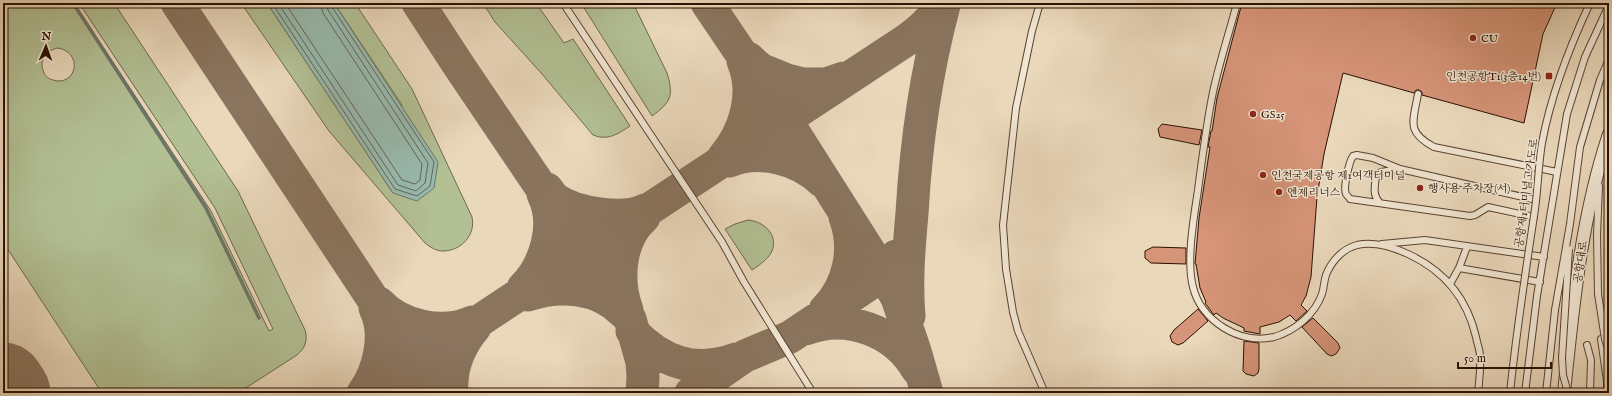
<svg xmlns="http://www.w3.org/2000/svg" width="1612" height="396" viewBox="0 0 1612 396" font-family="'IM FELL English','Noto Serif KR',serif">
<style>
.green{fill:#b2c094;stroke:#6e684b;fill-rule:evenodd}
.water{fill:#98baae;stroke:#6c7669}
.lines{fill:none;stroke-linecap:round;stroke-linejoin:round}
.shore{stroke:#616558;stroke-width:1}
.stream{stroke:#6c7669;stroke-width:3.5}
.taxiway{stroke:#8a745e;stroke-width:33}
.runway{stroke:#8a745e;stroke-width:83}
.building{fill:#d69478;stroke:#2a1002}
.lane-casing{stroke:#5a4230;stroke-width:8}
.street-casing{stroke:#5a4230;stroke-width:14}
.lane{stroke:#f1e6d3;stroke-width:6}
.street{stroke:#f1e6d3;stroke-width:12}
.lane-bridge-casing{stroke:#5a4230;stroke-width:8;stroke-linecap:butt}
.lane-bridge{stroke:#f1e6d3;stroke-width:6}
.poi-dot{fill:#8f2418;stroke:#f1e6d3;stroke-width:1.5}
.labels{text-anchor:middle;stroke-width:3;stroke-linejoin:round;paint-order:stroke}
.poi-label{font-size:11px;fill:#2a1002;stroke:#f1e6d3;text-anchor:start}
.street-label{font-size:11px;fill:#2a1002;stroke:#f1e6d3}
</style>
<rect width="100%" height="100%" fill="#ead8bb"/>
<filter id="stains"><feTurbulence type="fractalNoise" baseFrequency=".005" numOctaves="4"/><feColorMatrix values="0 0 0 0 .2 0 0 0 0 .09 0 0 0 0 .02 0 0 0 .5 -.17"/></filter>
<radialGradient id="worn" r=".72"><stop offset=".6" stop-color="#630" stop-opacity="0"/><stop offset="1" stop-color="#630" stop-opacity=".3"/></radialGradient>
<path class="green" d="M 3,3 L 74,3 L 211,211 L 269,331 L 273,329 L 215,208 L 79,3 L 114,3 L 238,191 L 305,330 C 308,341 305,348 297,355 L 238,393 L 102,393 L 3,242 ZM 58,48 C 84,53 76,87 53,80 C 48,79 44,75 43,70 C 39,58 48,50 58,48 Z
M 241,3 L 267,3 L 393,193 L 402,105 L 334,3 L 355,3 L 412,89 L 472,217 C 476,235 461,251 443,251 C 436,251 430,247 425,243 L 329,131 Z
M 483,3 L 536,3 L 564,43 L 573,39 L 630,126 C 618,134 608,141 593,135 L 542,74 L 495,22 Z
M 581,3 L 633,3 L 667,73 C 674,96 671,102 652,116 Z
M 748,220 C 764,221 780,236 771,253 C 767,260 758,266 752,270 L 725,229 L 735,224 Z"/>
<path class="water" d="M 267,3 L 334,3 L 438,162 L 434,188 L 417,201 L 393,193 Z"/>
<g class="lines">
<path class="shore" d="M 272,3 L 395,189 L 417,196 L 430,186 L 434,162 L 332,7 L 331,3
M 278,3 L 398,185 L 416,191 L 425,183 L 428,163 L 328,10 L 326,3
M 285,3 L 402,180 L 415,184 L 420,180 L 422,164 L 323,13 L 320,3"/>
<path class="stream" d="M 73,3 L 206,208 L 259,318"/>
<path class="taxiway" d="M 177,3 L 435,393
M 418,3 L 459,66 L 630,319 L 642,362 L 643,377 L 642,393
M 707,3 L 786,120 L 883,273 L 897,298 L 915,351 L 927,393
M 748,58 L 760,69 L 787,80 L 803,84 L 826,84 L 844,78
M 723,158 C 745,132 757,94 743,61
M 729,161 C 760,149 797,158 822,181
M 547,189 C 549,192 552,196 555,199 C 575,213 623,221 645,210
M 523,288 C 546,265 558,224 543,194
M 528,295 C 559,284 598,287 623,312
M 379,303 C 401,327 443,335 472,322
M 627,310 C 616,280 619,239 644,217
M 825,310 C 849,286 857,249 845,217
M 909,316 C 906,282 909,247 912,213 C 916,143 926,73 944,5
M 806,329 C 847,313 895,331 917,369
M 632,331 C 661,362 695,374 736,359
M 363,393 C 379,371 388,334 375,308
M 374,393 L 488,315 L 908,39 C 922,29 933,19 942,3
M 452,393 C 450,367 459,346 475,327
M 691,393 L 745,356 L 790,337 L 877,279 L 883,273 L 896,256"/>
<path class="runway" d="M 3,384 L 9,393"/>
</g>
<path class="building" d="M 1242,3 L 1557,3 L 1543,34 L 1524,123 L 1422,95 L 1422,92 L 1419,90 L 1416,90 L 1414,93 L 1343,73 L 1324,154 L 1317,197 L 1311,277 L 1306,296 L 1301,305 L 1307,311 L 1296,321 L 1290,315 L 1279,322 L 1260,327 L 1260,334 L 1244,331 L 1244,328 L 1223,318 L 1216,313 L 1214,315 L 1205,303 L 1206,302 L 1200,288 L 1196,264 L 1195,264 L 1199,218 L 1210,147 L 1208,147 L 1211,131 L 1212,131 L 1217,98 Z
M 1162,124 L 1202,130 L 1199,145 L 1160,137 L 1158,129 Z
M 1153,247 L 1186,248 L 1186,264 L 1151,263 L 1145,258 L 1145,251 Z
M 1198,309 L 1208,321 L 1183,343 L 1178,345 L 1172,342 L 1170,336 L 1174,330 Z
M 1313,318 L 1338,343 L 1340,348 L 1336,354 L 1331,356 L 1327,354 L 1302,327 Z
M 1244,341 L 1259,343 L 1259,369 L 1258,373 L 1254,376 L 1246,374 L 1243,371 Z"/>
<g class="lines">
<defs>
<path id="lane" d="M 563,3 L 722,242 L 744,282 L 813,393
M 1040,3 L 1032,31 L 1016,108 L 1003,225 L 1006,269 L 1013,312 L 1018,331 L 1045,393
M 1237,3 C 1229,34 1218,66 1212,97 C 1206,128 1202,159 1198,190 C 1194,216 1186,261 1193,287 C 1201,321 1240,345 1274,337 C 1295,331 1315,314 1322,294 C 1324,288 1324,281 1326,275 C 1331,262 1342,249 1357,245 C 1374,241 1393,247 1408,254 C 1445,271 1467,298 1476,337 C 1477,343 1480,350 1480,356 C 1481,368 1479,381 1478,393
M 1418,94 C 1413,122 1406,132 1434,147 L 1557,172
M 1380,203 C 1372,195 1375,186 1376,176 L 1381,172 L 1399,169
M 1534,217 L 1488,207 L 1475,215 L 1470,216 L 1350,199 C 1350,198 1346,195 1346,194 C 1343,188 1349,162 1353,156 L 1357,155 L 1373,158 L 1400,169 L 1536,200
M 1382,244 L 1425,240 L 1544,257
M 1459,268 L 1540,282
M 1450,284 L 1459,268 L 1467,247
M 1598,294 L 1597,235 L 1599,186
M 1601,339 L 1607,381 L 1607,393
M 1587,345 L 1591,360 L 1590,393
M 1525,393 L 1537,296 L 1567,114 L 1585,57 L 1609,5"/>
<path id="street" d="M 1564,393 C 1573,306 1581,218 1609,134"/>
</defs>
<use href="#lane" class="lane-casing"/>
<use href="#street" class="street-casing"/>
<use href="#lane" class="lane"/>
<use href="#street" class="street"/>
<defs>
<path id="lane-bridge" d="M 1598,294 L 1605,339 L 1609,352
M 1510,393 C 1516,334 1525,275 1534,216 C 1538,192 1538,167 1542,143 C 1551,94 1569,48 1590,3
M 1546,393 L 1555,310 L 1570,224 L 1580,147 L 1600,80 L 1609,59
M 1568,393 L 1563,375 L 1562,358 L 1569,249"/>
</defs>
<use href="#lane-bridge" class="lane-bridge-casing"/>
<use href="#lane-bridge" class="lane-bridge"/>
</g>
<g class="poi-dot">
<circle cx="1473" cy="38" r="4"/>
<rect x="1545" y="72" width="8" height="8" rx="2"/>
<circle cx="1253" cy="114" r="4"/>
<circle cx="1263" cy="175" r="4"/>
<circle cx="1420" cy="188" r="4"/>
<circle cx="1279" cy="192" r="4"/>
</g>
<g class="labels">
<g class="poi-label">
<text x="1481" y="42">CU</text>
<text x="1541" y="80" text-anchor="end">인천공항T1(3층14번)</text>
<text x="1261" y="118">GS25</text>
<text x="1271" y="179">인천국제공항 제1여객터미널</text>
<text x="1428" y="192">행사용 주차장(서)</text>
<text x="1287" y="196">엔제리너스</text>
</g>
<g class="street-label">
<text transform="translate(1526 193) rotate(-82)" y="4">공항제1터미널고가도로</text>
<text transform="translate(1580 262) rotate(-82)" y="4">공항대로</text>
</g>
</g>
<rect width="1612" height="396" fill="none" stroke="#ead8bb" stroke-width="16"/>
<rect x="4" y="4" width="1604" height="388" fill="none" stroke="#2a1002" stroke-width="2"/>
<rect x="8" y="8" width="1596" height="380" fill="none" stroke="#2a1002"/>
<g transform="translate(46 46) rotate(2)" stroke="#f1e6d3" stroke-width="3" paint-order="stroke">
<path d="M0-3L7 15L0 10L-7 15Z" fill="#2a1002"/>
<text y="-6" font-size="11" font-weight="bold" text-anchor="middle" fill="#2a1002">N</text>
</g>
<path d="M1458 362v6h93v-6" fill="none" stroke="#2a1002" stroke-width="2"/>
<text x="1464" y="362" font-size="12" fill="#2a1002" stroke="#f1e6d3" stroke-width="3" paint-order="stroke">50 m</text>
<rect width="100%" height="100%" filter="url(#stains)"/>
<rect width="100%" height="100%" fill="url(#worn)"/>
</svg>
